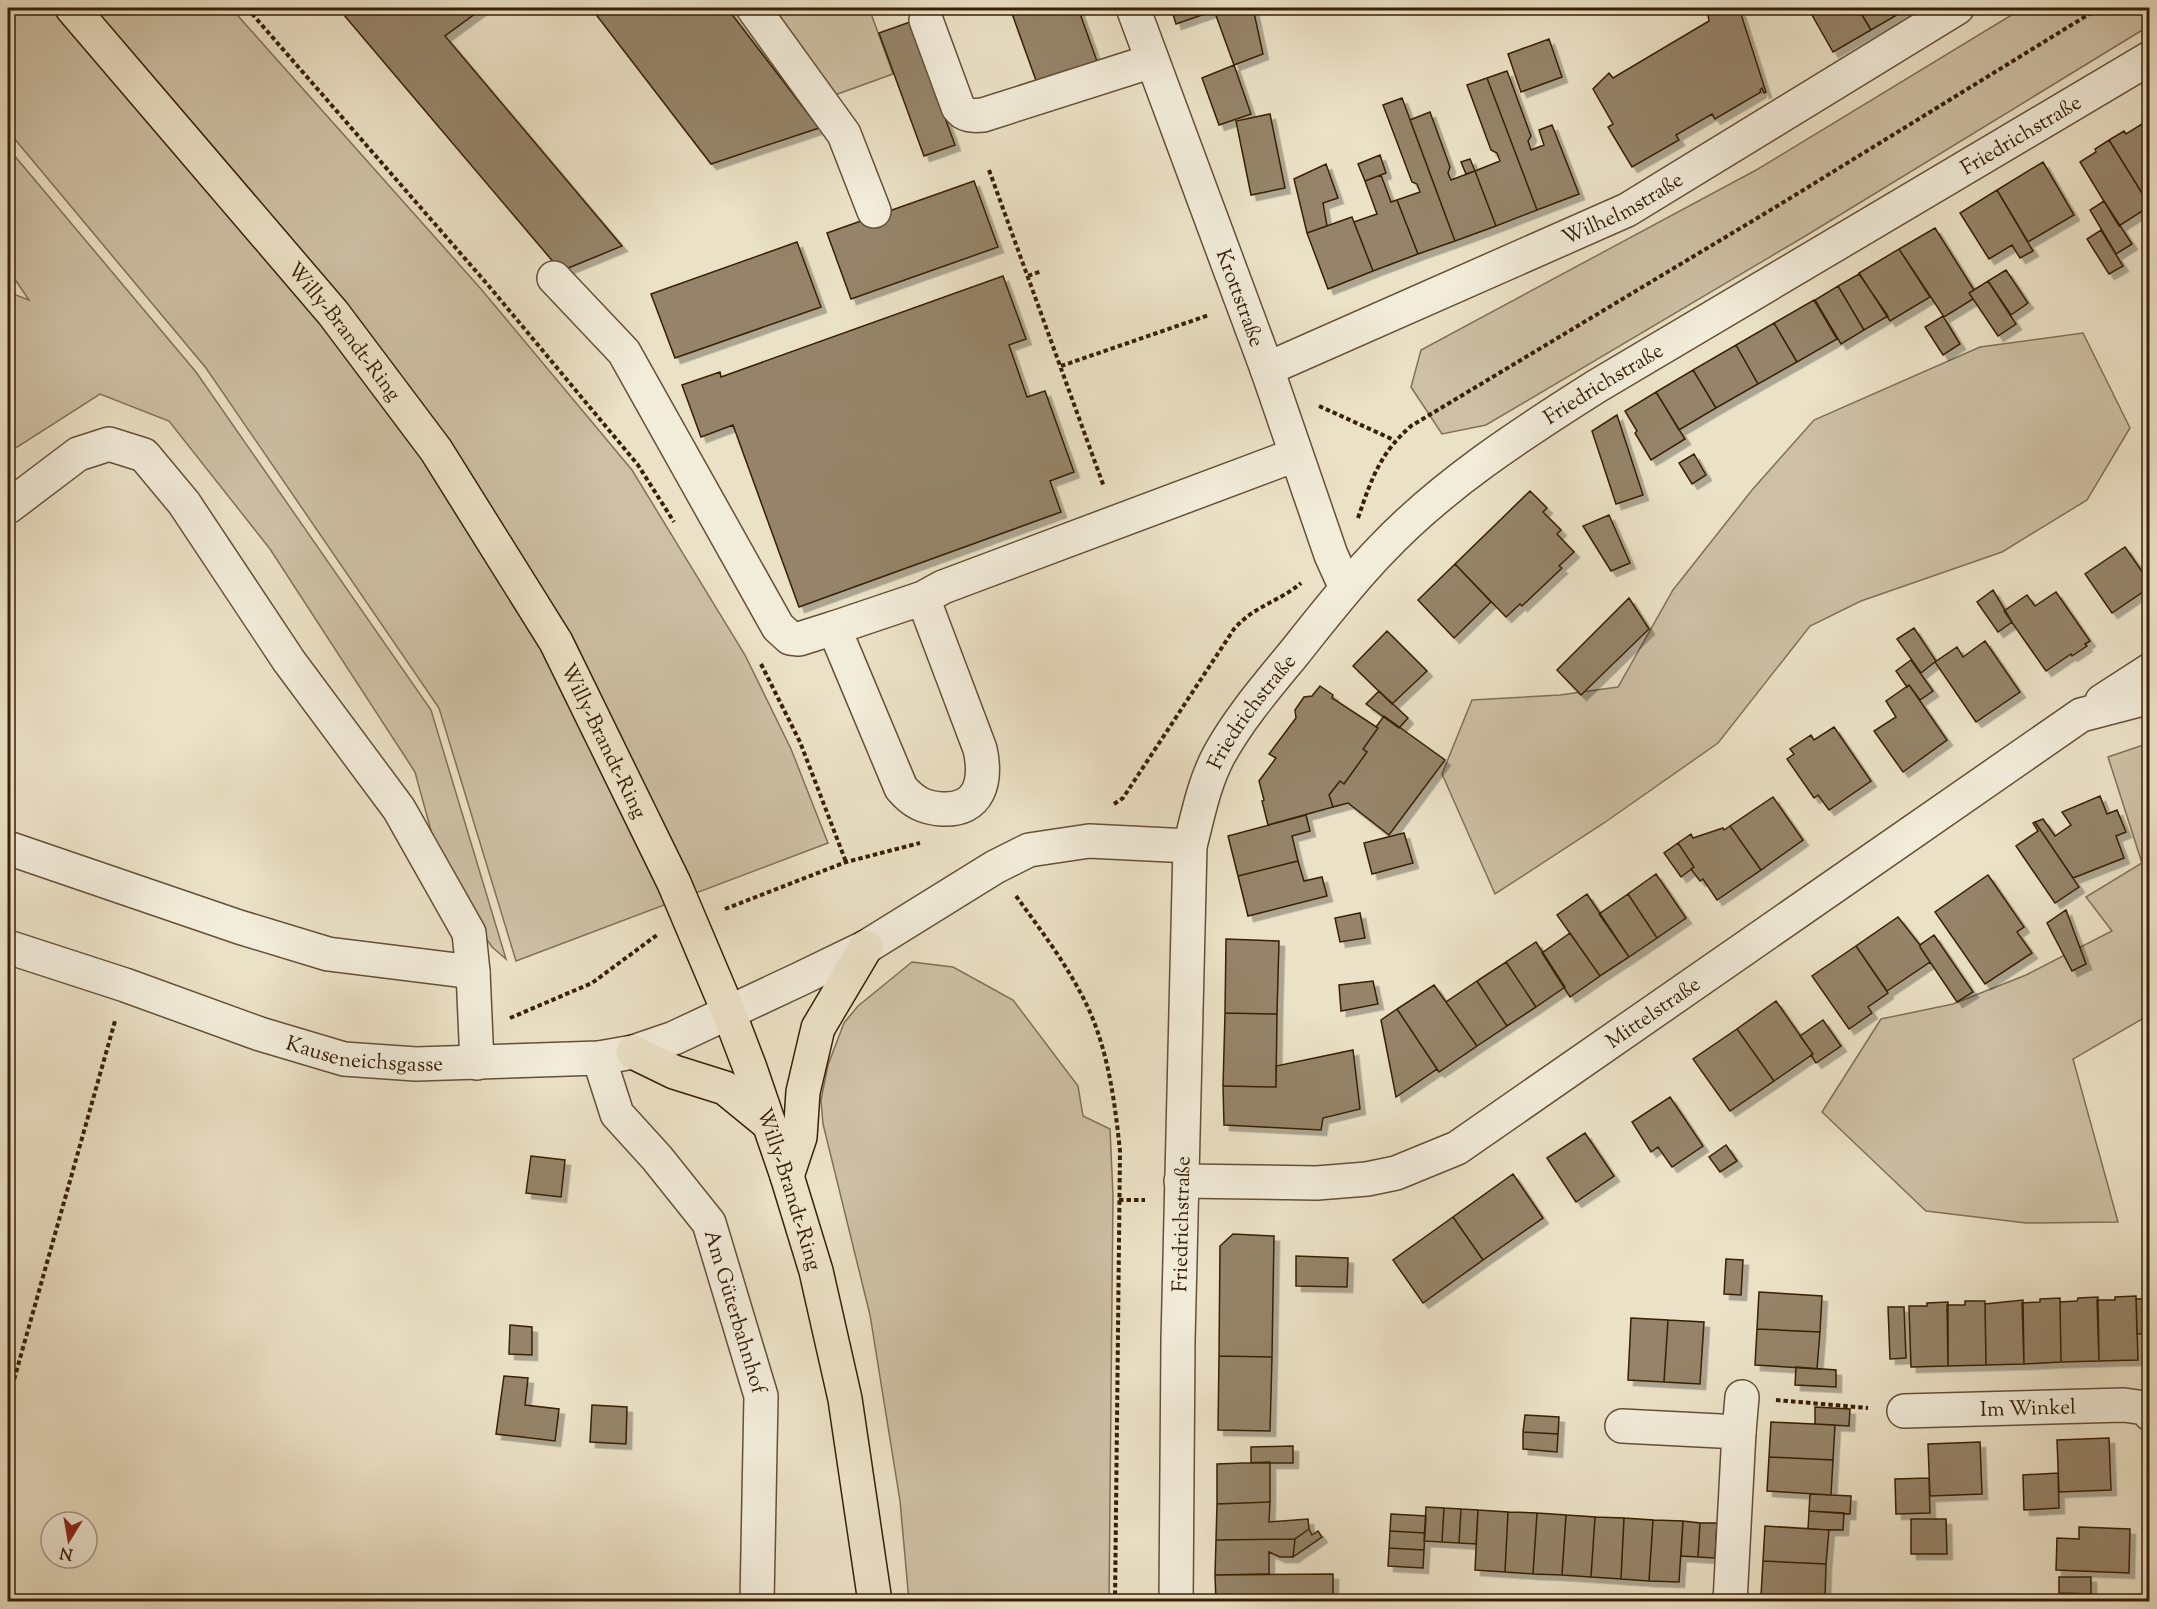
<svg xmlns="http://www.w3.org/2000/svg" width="2157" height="1609" viewBox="0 0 2157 1609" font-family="'Sorts Mill Goudy',serif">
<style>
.green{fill:#cdc0a5;stroke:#827055;stroke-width:1.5}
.building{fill:#958469;stroke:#382005;stroke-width:1.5;filter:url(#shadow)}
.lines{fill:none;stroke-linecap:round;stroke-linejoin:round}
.minor-casing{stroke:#655035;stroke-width:36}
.major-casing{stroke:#382005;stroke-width:36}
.path{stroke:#382005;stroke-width:4;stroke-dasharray:4.5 3;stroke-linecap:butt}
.minor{stroke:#f2ecda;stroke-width:33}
.major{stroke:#ebe1c6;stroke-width:33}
.labels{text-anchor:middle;stroke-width:6;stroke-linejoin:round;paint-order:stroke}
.street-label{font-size:21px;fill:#382005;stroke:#f2ecda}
</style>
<defs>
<filter id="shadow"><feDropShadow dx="5.5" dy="5.5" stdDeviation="0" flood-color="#0004"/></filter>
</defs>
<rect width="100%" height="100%" fill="#ebe1c6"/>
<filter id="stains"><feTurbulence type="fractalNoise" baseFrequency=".00333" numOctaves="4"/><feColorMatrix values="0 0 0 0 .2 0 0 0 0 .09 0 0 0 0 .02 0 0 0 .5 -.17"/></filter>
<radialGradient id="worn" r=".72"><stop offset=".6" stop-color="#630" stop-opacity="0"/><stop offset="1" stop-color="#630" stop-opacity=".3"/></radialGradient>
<path class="green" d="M 8,8 L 231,8 L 481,289 L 632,470 L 745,655 L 791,749 L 828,843 L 516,961 L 439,708 L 206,368 L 8,131 Z
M 767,8 L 869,8 L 893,74 L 832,96 Z
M 2023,8 L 2149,8 L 2149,26 L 1807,235 L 1486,425 L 1442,434 L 1411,387 L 1421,350 L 1758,169 Z
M 8,148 L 196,372 L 431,710 L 506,959 L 492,947 L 464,906 L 433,838 L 415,772 L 270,549 L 169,421 L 100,394 L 8,453 L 8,292 L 29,300 L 8,269 Z
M 2083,333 L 2130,428 L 2087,500 L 2002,552 L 1861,601 L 1810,626 L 1718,743 L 1604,823 L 1495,894 L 1442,774 L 1472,700 L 1560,695 L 1618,687 L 1673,590 L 1752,490 L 1814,420 L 1980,347 Z
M 2149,743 L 2149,1015 L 2073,1059 L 2118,1222 L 2026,1223 L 1926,1211 L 1822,1112 L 1881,1019 L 1953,1004 L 2026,975 L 2112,931 L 2086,897 L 2142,863 L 2108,757 Z
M 912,962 L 953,967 L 1013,1000 L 1078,1086 L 1083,1116 L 1110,1129 L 1113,1195 L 1109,1601 L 909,1601 L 900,1501 L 870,1315 L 823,1124 L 821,1100 L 828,1065 L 844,1023 L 858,1006 Z"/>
<path class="building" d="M 338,8 L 483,8 L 445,36 L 622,246 L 561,271 Z
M 591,8 L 727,8 L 819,128 L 711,164 Z
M 1010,8 L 1078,8 L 1098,64 L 1038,86 Z
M 1171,8 L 1222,8 L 1176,24 Z
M 1222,8 L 1253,8 L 1263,54 L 1234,65 L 1214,10 Z
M 1734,8 L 1739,8 L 1766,92 L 1764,93 L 1762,88 L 1760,90 L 1761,92 L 1715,119 L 1712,114 L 1676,135 L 1679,140 L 1632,167 L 1608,127 L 1613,124 L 1593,89 L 1609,73 L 1613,78 L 1709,21 L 1708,15 Z
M 1808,8 L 1858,8 L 1871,30 L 1833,52 Z
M 1858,8 L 1909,8 L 1871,30 Z
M 910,22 L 955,145 L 924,156 L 879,33 Z
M 1549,39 L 1562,77 L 1521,92 L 1508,54 Z
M 1234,65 L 1251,114 L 1219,125 L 1202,78 Z
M 1507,71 L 1531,136 L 1528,141 L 1531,150 L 1544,145 L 1539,130 L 1552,125 L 1579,194 L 1537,210 L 1487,78 Z
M 1487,78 L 1537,210 L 1496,226 L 1475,171 L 1500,161 L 1497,153 L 1491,150 L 1467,85 Z
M 1402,98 L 1455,241 L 1418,254 L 1397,200 L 1420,192 L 1417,184 L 1412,182 L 1383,105 Z
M 1430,112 L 1450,167 L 1448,173 L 1451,180 L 1475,171 L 1496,226 L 1455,241 L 1410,120 Z
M 1270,114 L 1285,188 L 1251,195 L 1236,121 Z
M 2142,124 L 2150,136 L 2150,206 L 2109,140 L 2124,131 L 2126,134 Z
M 2109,140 L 2150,206 L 2119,226 L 2080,162 L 2096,152 L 2095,149 Z
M 1380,155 L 1386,173 L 1365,181 L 1358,164 Z
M 1470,159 L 1475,171 L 1466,174 L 1461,162 Z
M 2043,162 L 2074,215 L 2028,242 L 1997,190 Z
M 1326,164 L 1338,198 L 1323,203 L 1327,226 L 1307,233 L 1294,179 Z
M 1381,175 L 1391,202 L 1397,200 L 1418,254 L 1373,271 L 1354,222 L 1377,214 L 1365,181 Z
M 974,181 L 998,247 L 851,299 L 827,233 Z
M 1997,190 L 2033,251 L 2020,258 L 2012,245 L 1989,259 L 1960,213 Z
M 2104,201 L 2132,244 L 2116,254 L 2090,210 Z
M 1352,217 L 1373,271 L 1328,289 L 1307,233 Z
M 1935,228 L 1974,290 L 1969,293 L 1973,299 L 1944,317 L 1899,249 Z
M 2101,230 L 2123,266 L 2109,274 L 2087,239 Z
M 797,242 L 821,307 L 675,358 L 651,294 Z
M 1899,249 L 1930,297 L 1890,321 L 1859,273 Z
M 2006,270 L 2028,303 L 2011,315 L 1988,281 Z
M 1859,274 L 1888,316 L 1864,330 L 1838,286 Z
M 1003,276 L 1026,339 L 1009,345 L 1027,397 L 1045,391 L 1074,472 L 1050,481 L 1061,512 L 799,607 L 733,425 L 701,437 L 682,385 L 720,372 L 721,377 Z
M 1988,281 L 2016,324 L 1998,336 L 1969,293 Z
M 1838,286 L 1864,330 L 1841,344 L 1815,300 Z
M 1814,300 L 1837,339 L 1797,362 L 1774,323 Z
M 1943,316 L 1960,344 L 1943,355 L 1925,327 Z
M 1774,323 L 1797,362 L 1758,384 L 1736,345 Z
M 1736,345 L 1758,384 L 1716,408 L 1693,370 Z
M 1693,370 L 1716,408 L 1679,430 L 1656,392 Z
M 1656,392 L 1685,439 L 1651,460 L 1635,433 L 1637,431 L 1625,411 Z
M 1617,415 L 1643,495 L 1616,504 L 1592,431 Z
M 1694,454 L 1706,475 L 1692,484 L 1679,463 Z
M 1530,491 L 1547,508 L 1543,512 L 1561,530 L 1557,534 L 1574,552 L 1559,566 L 1562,568 L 1522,606 L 1520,604 L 1506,617 L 1455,564 Z
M 1609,515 L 1630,563 L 1611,571 L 1583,526 Z
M 2125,547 L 2150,583 L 2150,587 L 2112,613 L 2085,574 Z
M 1455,564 L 1491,602 L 1454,638 L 1418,600 Z
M 1993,590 L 2012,622 L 1998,632 L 1977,602 Z
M 2056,592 L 2090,641 L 2085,644 L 2087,646 L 2072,656 L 2071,654 L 2046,671 L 2004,611 L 2027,595 L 2035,606 Z
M 1629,598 L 1649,629 L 1581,695 L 1557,670 Z
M 1914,628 L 1936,661 L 1921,673 L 1897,639 Z
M 1387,631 L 1427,671 L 1392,704 L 1353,666 Z
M 1985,641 L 2020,692 L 1976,722 L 1935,662 L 1957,647 L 1963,657 Z
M 1911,660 L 1933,691 L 1920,700 L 1909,685 L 1907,687 L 1896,671 Z
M 1909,685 L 1947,740 L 1903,772 L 1874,731 L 1896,717 L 1886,701 Z
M 1320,686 L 1333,695 L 1332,698 L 1378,728 L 1363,749 L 1367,752 L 1344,784 L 1340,781 L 1329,795 L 1333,807 L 1268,825 L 1262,801 L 1264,800 L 1259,781 L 1276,758 L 1269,754 L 1296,718 L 1295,710 L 1304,697 L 1312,696 Z
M 1379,691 L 1408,718 L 1399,728 L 1366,704 Z
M 1384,716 L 1445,760 L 1389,835 L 1348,803 L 1333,807 L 1329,795 L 1340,781 L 1344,784 L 1367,752 L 1363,749 L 1378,728 L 1376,727 Z
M 1834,727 L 1871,781 L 1829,810 L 1818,795 L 1814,798 L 1787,759 L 1794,754 L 1790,749 L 1811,735 L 1814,740 Z
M 2100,796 L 2107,814 L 2117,810 L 2126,832 L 2116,836 L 2124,858 L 2073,878 L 2035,822 L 2043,819 L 2055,836 L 2071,825 L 2062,812 Z
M 1773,797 L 1803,840 L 1761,870 L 1730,826 Z
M 1306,815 L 1310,831 L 1292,836 L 1298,861 L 1238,876 L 1228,836 Z
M 2035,822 L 2079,887 L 2055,903 L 2016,846 L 2038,831 L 2033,823 Z
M 1730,826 L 1761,870 L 1717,900 L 1703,879 L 1700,881 L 1691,869 L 1694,867 L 1678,843 L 1691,834 L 1693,838 L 1723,828 L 1724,830 Z
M 1404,833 L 1413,863 L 1372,874 L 1364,843 Z
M 1678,843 L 1694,867 L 1681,877 L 1664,853 Z
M 1298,861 L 1304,881 L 1322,877 L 1327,896 L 1248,916 L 1238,876 Z
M 1656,874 L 1686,918 L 1657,938 L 1628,894 Z
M 1988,875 L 2024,927 L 2017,932 L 2032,953 L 1985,984 L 1935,912 Z
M 1587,894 L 1629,957 L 1600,976 L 1557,915 Z
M 1628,894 L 1657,938 L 1629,957 L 1599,914 Z
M 2066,910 L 2086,964 L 2072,971 L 2047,923 Z
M 1360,913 L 1365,938 L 1340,942 L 1335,918 Z
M 1898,917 L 1920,945 L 1920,947 L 1930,962 L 1887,991 L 1856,946 Z
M 1570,933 L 1600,976 L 1570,997 L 1542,953 Z
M 1934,935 L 1973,992 L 1957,1002 L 1920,947 L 1920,945 Z
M 1226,939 L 1279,941 L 1277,1014 L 1225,1013 Z
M 1536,942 L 1565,987 L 1536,1007 L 1506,962 Z
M 1856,946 L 1888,993 L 1868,1007 L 1872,1013 L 1849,1029 L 1812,976 Z
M 1506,962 L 1536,1007 L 1507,1026 L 1477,981 Z
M 1373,981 L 1378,1004 L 1341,1011 L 1339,985 Z
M 1477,981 L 1507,1026 L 1477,1046 L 1446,1002 Z
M 1434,985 L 1477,1046 L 1439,1072 L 1397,1009 Z
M 1776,1001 L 1813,1054 L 1774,1081 L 1737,1029 Z
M 1397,1009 L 1437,1069 L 1396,1097 L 1381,1020 Z
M 1225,1013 L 1277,1014 L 1276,1087 L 1223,1086 Z
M 1823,1020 L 1841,1046 L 1816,1063 L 1811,1055 L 1813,1054 L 1800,1036 Z
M 1737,1029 L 1774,1081 L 1730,1111 L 1693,1059 Z
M 1353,1050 L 1360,1109 L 1323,1118 L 1321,1130 L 1224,1125 L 1223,1086 L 1276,1087 L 1276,1066 Z
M 1670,1097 L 1703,1146 L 1672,1167 L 1658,1147 L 1651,1152 L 1632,1122 Z
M 1585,1133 L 1614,1176 L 1576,1202 L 1547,1158 Z
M 1726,1145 L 1737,1161 L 1720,1172 L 1709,1157 Z
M 531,1156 L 565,1160 L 561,1197 L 526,1193 Z
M 1513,1174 L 1543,1218 L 1483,1260 L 1453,1217 Z
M 1453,1217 L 1483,1260 L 1423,1303 L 1393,1260 Z
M 1233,1234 L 1274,1236 L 1272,1357 L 1219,1356 L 1220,1246 Z
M 1296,1256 L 1348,1258 L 1347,1287 L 1296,1286 Z
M 1726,1259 L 1743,1260 L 1741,1295 L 1724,1294 Z
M 1759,1292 L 1822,1296 L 1820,1332 L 1757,1329 Z
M 2136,1296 L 2138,1360 L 2099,1361 L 2097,1300 L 2115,1300 L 2115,1297 Z
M 2098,1297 L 2099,1361 L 2061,1362 L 2060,1302 L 2077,1301 L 2078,1298 Z
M 2060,1298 L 2061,1362 L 2024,1364 L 2022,1303 L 2040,1302 L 2040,1299 Z
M 2136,1299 L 2150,1299 L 2150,1333 L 2137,1334 Z
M 2023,1300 L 2024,1364 L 1986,1365 L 1985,1304 Z
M 1965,1301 L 1985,1301 L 1986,1365 L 1948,1366 L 1947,1305 L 1965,1305 Z
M 1948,1302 L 1948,1366 L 1911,1367 L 1909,1306 L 1927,1306 L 1927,1303 Z
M 1888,1307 L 1904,1307 L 1906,1358 L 1890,1359 Z
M 1631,1318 L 1668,1320 L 1664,1382 L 1628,1380 Z
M 1668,1320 L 1704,1322 L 1700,1384 L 1664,1382 Z
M 510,1325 L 532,1327 L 532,1355 L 509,1354 Z
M 1757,1329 L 1820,1332 L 1817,1369 L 1755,1365 Z
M 1219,1356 L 1272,1357 L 1270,1431 L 1218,1430 Z
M 1796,1367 L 1836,1370 L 1836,1387 L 1795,1385 Z
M 504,1376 L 528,1378 L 525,1405 L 559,1409 L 555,1441 L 496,1434 Z
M 592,1405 L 627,1407 L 626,1444 L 590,1442 Z
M 1815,1407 L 1850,1409 L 1849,1426 L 1815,1424 Z
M 1525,1415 L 1559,1417 L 1558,1434 L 1523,1432 Z
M 1771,1422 L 1835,1425 L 1833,1460 L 1769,1457 Z
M 1523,1432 L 1558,1434 L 1557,1452 L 1523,1449 Z
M 2109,1438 L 2111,1490 L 2059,1492 L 2057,1440 Z
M 1980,1442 L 1982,1494 L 1930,1496 L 1928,1444 Z
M 1293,1446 L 1293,1463 L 1251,1463 L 1251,1447 Z
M 1769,1457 L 1833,1460 L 1831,1495 L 1767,1491 Z
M 1270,1462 L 1270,1502 L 1217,1504 L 1217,1464 Z
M 2058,1473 L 2059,1508 L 2024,1510 L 2023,1475 Z
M 1929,1478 L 1930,1513 L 1896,1514 L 1895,1479 Z
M 1810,1494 L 1851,1496 L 1850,1514 L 1809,1511 Z
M 1270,1502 L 1269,1522 L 1308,1519 L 1309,1529 L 1295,1539 L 1216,1540 L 1217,1504 Z
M 1426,1507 L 1444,1508 L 1442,1542 L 1424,1541 Z
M 1444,1508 L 1461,1509 L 1459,1543 L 1442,1542 Z
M 1461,1509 L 1478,1510 L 1476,1544 L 1459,1543 Z
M 1478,1510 L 1508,1512 L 1505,1572 L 1475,1570 Z
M 1809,1511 L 1844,1513 L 1843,1530 L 1808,1529 Z
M 1508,1512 L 1537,1513 L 1533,1574 L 1505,1572 Z
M 1537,1513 L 1566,1515 L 1562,1575 L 1533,1574 Z
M 1391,1514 L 1426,1516 L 1425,1533 L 1390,1531 Z
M 1566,1515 L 1595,1517 L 1591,1577 L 1562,1575 Z
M 1595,1517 L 1624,1518 L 1621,1579 L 1591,1577 Z
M 1624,1518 L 1653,1520 L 1649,1581 L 1621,1579 Z
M 1911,1519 L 1946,1519 L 1947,1554 L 1911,1554 Z
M 1653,1520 L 1683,1521 L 1679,1582 L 1649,1581 Z
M 1683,1521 L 1700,1523 L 1698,1557 L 1681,1556 Z
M 1700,1523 L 1717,1523 L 1715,1558 L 1698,1557 Z
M 1765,1526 L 1829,1530 L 1826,1564 L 1763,1561 Z
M 2079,1527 L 2130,1529 L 2129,1573 L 2056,1570 L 2057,1538 L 2079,1539 Z
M 1309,1529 L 1312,1535 L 1318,1531 L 1322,1537 L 1293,1557 L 1295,1539 Z
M 1390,1531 L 1425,1533 L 1424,1550 L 1389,1548 Z
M 1295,1539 L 1293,1557 L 1280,1557 L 1269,1552 L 1269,1574 L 1215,1575 L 1216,1540 Z
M 1389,1548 L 1424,1550 L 1423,1568 L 1388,1566 Z
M 1763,1561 L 1826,1564 L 1825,1599 L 1761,1596 Z
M 1333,1574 L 1333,1602 L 1216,1602 L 1215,1575 Z
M 2059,1577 L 2091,1577 L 2091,1594 L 2059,1593 Z
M 1804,1598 L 1839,1600 L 1839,1602 L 1804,1602 Z"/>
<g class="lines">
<defs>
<g id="minor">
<path d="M 753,8 L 844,134 L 874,211"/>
<path id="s1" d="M 1133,8 L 1267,369 L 1331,555 L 1346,588"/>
<path d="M 926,20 L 958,107 C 964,116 973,116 983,115 L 1152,61"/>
<path d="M 554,278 L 624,352 L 778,627 L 790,638 L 799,639 L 834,628"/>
<path id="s2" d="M 1267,369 L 1627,210 L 1957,8"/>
<path d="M 8,507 L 78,454 L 109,444 L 144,455 L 184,503 L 289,661 L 399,809 L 469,933 L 473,972 L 477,1063"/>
<path d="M 923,598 L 980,749 C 987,781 980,811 942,809 C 924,808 913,802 901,788 L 834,628 L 923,598 L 943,587 L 1295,455"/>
<path d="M 2102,701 L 2150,670"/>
<path d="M 8,848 L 239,927 L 328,954 L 473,972"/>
<path id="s3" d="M 8,947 L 125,985 L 260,1034 L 344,1059 L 416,1064 L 599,1058 L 633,1052 L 674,1038 L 800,979 L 866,947 L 995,867 L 1029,850 L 1089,841 L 1190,846"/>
<path id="s4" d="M 599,1058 L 617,1114 L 657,1158 L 709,1223 L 761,1396 L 757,1602"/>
<path id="s5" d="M 1181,1181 L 1317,1183 L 1367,1179 L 1396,1173 L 1457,1148 L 2081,715 L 2150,697"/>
<path id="s6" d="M 1904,1411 L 2124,1405 L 2145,1408 L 2150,1414"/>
<path d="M 1622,1426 L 1739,1432 L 1730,1602"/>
<path d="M 1739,1432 L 1742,1397"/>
<path id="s7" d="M 1176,1602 L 1178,1341 L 1190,846 C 1198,815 1204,783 1219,755 C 1240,717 1268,685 1295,652 C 1322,618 1349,583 1380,551 C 1442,485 1521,434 1597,386 L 2150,58"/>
</g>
<g id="major">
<path id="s8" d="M 72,8 L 333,313 L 436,450 L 556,642 L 674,883 L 729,1013 L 750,1068 L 787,1176 L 816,1271 L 845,1399 L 875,1602"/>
<path d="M 633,1052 L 674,1072 L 725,1088 L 769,1124"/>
<path d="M 787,1176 L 800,1137 L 803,1092 L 818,1028 L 866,947"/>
</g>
</defs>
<use href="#minor" class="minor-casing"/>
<use href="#major" class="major-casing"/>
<path class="path" d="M 247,8 L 488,285 L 638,465 L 674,522
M 989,170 L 1104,487
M 1028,276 L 1042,271
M 1061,366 L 1209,315
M 1319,406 L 1394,440
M 1358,518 C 1371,480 1380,453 1411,426 L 1779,205 L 2099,8
M 761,664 L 800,742 L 846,862
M 1114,804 L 1123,798 L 1234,629 C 1255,605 1279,602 1301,583
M 1016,896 C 1043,933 1071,970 1090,1012 C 1109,1056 1115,1104 1120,1151 L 1115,1602
M 725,909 L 846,862 L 920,843
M 510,1018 L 592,983 L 657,935
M 1119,1200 L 1145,1200
M 1776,1400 L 1868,1408
M 8,1401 L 115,1021"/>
<use href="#minor" class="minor"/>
<use href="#major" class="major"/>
</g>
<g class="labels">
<g class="street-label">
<text dy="7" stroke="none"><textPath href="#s7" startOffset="1878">Friedrichstraße</textPath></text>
<text dy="7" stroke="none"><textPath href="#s2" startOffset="390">Wilhelmstraße</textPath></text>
<text dy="7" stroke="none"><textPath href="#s1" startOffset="309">Krottstraße</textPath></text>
<text dy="7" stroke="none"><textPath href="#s8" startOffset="423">Willy-Brandt-Ring</textPath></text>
<text dy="7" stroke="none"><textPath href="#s7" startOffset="1392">Friedrichstraße</textPath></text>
<text dy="7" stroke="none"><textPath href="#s7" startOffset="906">Friedrichstraße</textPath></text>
<text dy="7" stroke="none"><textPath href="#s8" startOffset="909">Willy-Brandt-Ring</textPath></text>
<text dy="7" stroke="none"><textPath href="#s5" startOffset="520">Mittelstraße</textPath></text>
<text dy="7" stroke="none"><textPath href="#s3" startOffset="374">Kauseneichsgasse</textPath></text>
<text dy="7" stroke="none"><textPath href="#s8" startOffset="1395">Willy-Brandt-Ring</textPath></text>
<text dy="7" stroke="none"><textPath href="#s7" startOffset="378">Friedrichstraße</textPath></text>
<text dy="7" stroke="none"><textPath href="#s4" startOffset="294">Am Güterbahnhof</textPath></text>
<text dy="7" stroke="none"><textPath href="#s6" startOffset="124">Im Winkel</textPath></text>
</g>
</g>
<rect width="2157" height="1609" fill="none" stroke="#ebe1c6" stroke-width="30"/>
<rect x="9" y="9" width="2139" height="1591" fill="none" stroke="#382005" stroke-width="3"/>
<rect x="15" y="15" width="2127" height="1579" fill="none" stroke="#382005" stroke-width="1.5"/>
<g transform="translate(69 1540) rotate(191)"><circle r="28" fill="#f2ecda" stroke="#a89a85" stroke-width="1.5"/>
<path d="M0-4.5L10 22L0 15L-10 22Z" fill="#8f2418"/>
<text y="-9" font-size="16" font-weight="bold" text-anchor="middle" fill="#382005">N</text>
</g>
<rect width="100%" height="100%" filter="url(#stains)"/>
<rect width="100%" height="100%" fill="url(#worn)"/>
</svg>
